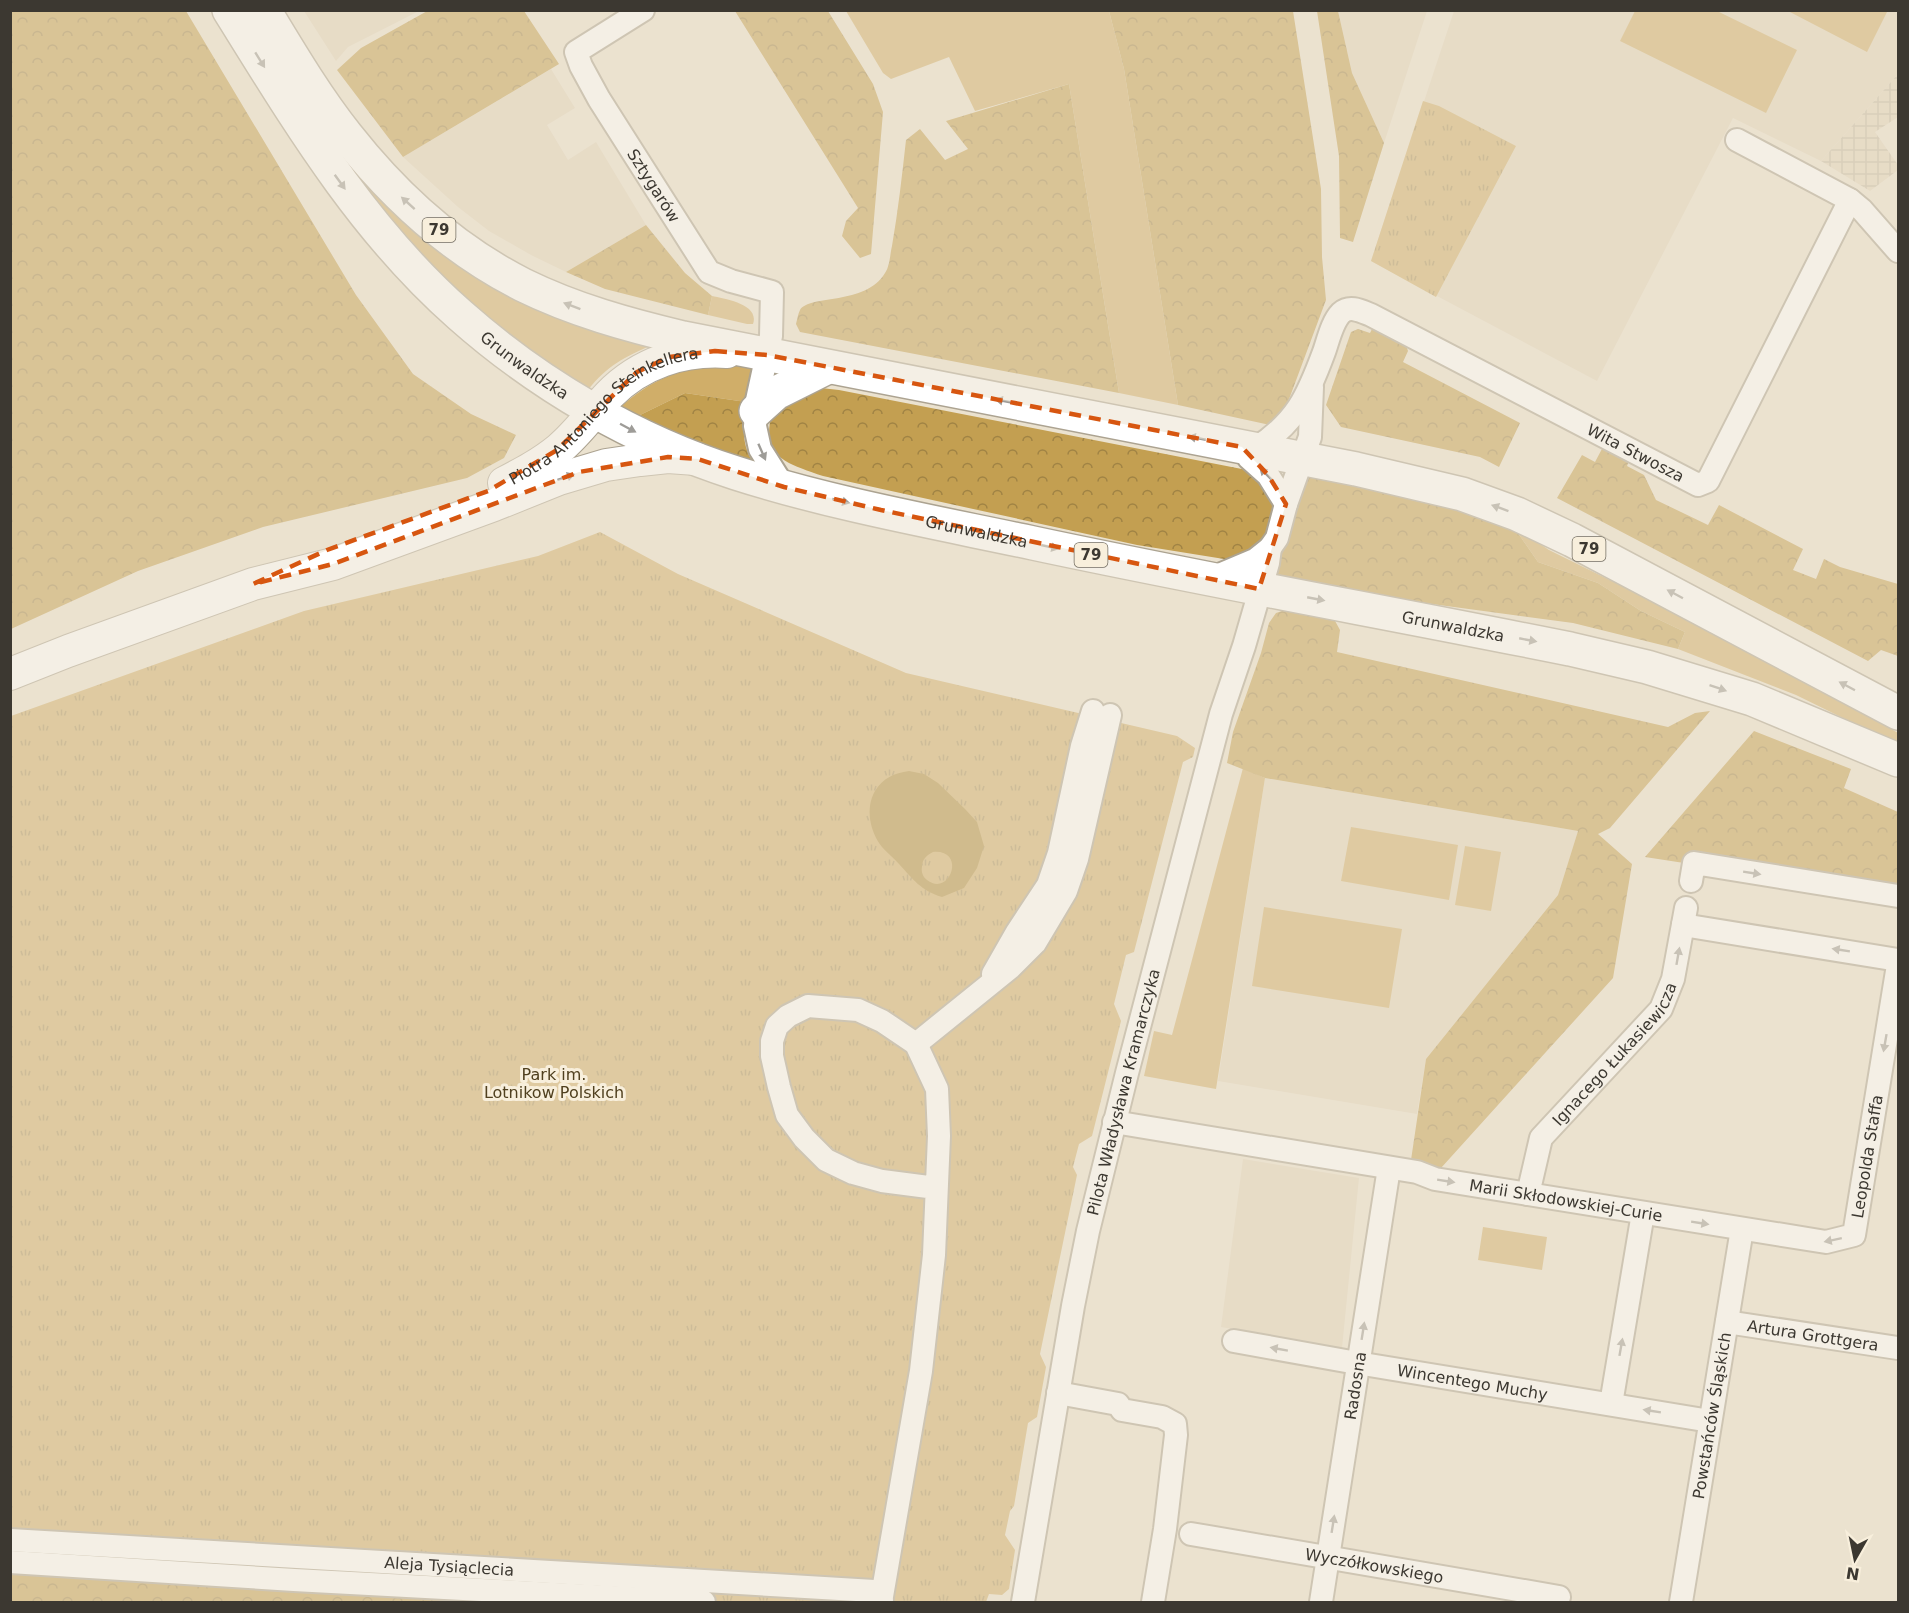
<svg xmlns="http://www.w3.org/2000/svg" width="1909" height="1613" viewBox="0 0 1909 1613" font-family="'DejaVu Sans',sans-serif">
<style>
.built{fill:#e2d5bb}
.industrial{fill:url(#industrial-grid)}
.grass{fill:#d0ae69}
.forest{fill:url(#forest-crowns)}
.park{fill:url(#park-tufts)}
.water{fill:#b08c3d;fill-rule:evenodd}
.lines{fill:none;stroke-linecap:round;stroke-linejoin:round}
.street-casing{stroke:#aca391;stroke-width:26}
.secondary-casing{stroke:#aca391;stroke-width:34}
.primary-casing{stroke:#aca391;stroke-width:36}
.street{stroke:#fff;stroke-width:22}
.secondary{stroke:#fff;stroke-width:32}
.primary{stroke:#fff;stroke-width:33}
.oneway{fill:#9e9c98}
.marked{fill:none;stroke:#d75610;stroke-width:4.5;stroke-dasharray:12 8;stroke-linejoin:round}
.labels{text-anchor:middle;stroke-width:6;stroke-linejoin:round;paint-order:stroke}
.shield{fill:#f8efdc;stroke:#746f64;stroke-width:1.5}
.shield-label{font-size:15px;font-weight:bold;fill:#3c3831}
.street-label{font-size:16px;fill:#3c3831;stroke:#f8efdc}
.park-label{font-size:16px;fill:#50401f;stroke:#f8efdc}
</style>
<defs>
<pattern id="industrial-grid" width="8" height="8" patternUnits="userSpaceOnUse" patternTransform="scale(1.5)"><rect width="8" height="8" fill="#e2d5bb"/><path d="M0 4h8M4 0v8" fill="none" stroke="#c3b8a1"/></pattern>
<pattern id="forest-crowns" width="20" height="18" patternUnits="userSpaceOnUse" patternTransform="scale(1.5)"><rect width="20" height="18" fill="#c39f51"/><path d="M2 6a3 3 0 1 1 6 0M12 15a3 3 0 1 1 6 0" fill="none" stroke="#a08344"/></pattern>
<pattern id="park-tufts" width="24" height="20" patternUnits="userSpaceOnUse" patternTransform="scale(1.5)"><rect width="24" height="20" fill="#d0ae69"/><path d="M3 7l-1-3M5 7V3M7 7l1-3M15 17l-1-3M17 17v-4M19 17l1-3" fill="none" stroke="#aa8f57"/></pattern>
</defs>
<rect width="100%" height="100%" fill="#ebe2cf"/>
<path class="built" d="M 304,11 L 419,11 L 348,47 L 336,61 Z
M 1338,11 L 1427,11 L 1384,143 L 1352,73 Z
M 1454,11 L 1898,11 L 1898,74 L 1821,161 L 1733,118 L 1597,381 L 1371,261 Z
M 551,69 L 575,108 L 547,125 L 568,160 L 596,142 L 646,225 L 566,272 L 531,255 L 489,231 L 458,207 L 403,157 Z
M 1265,778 L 1578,831 L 1558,895 L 1426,1059 L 1417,1114 L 1218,1081 Z
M 1243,1159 L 1359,1178 L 1342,1348 L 1221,1327 Z"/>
<path class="industrial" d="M 1898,74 L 1898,117 L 1875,132 L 1898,165 L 1898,170 L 1870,191 L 1821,161 Z"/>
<path class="grass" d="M 846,11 L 1109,11 L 1124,69 L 1178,405 L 1119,393 L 1069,84 L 975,111 L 949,57 L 891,79 L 883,73 Z
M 1635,11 L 1717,11 L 1797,50 L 1766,113 L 1620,41 Z
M 1788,11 L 1883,10 L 1887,12 L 1867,52 Z
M 308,103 L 363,177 L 654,344 C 623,358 609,364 587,391 L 571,381 L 455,293 L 356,182 Z
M 712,296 C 725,299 760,304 753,324 L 747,324 L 708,315 Z
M 719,362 L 753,365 L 746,402 L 685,393 L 636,417 L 618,409 C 652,379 675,371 719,362 Z
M 1513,526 L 1549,550 L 1626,588 L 1865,713 L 1898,733 L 1898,745 L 1796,695 L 1678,649 L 1685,632 L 1641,611 L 1598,583 L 1538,562 Z
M 1243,768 L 1265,778 L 1216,1089 L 1144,1076 L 1154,1031 L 1172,1035 Z
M 1351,827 L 1458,845 L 1449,900 L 1341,881 Z
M 1465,846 L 1501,852 L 1491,911 L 1455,905 Z
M 1264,907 L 1402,929 L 1389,1008 L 1252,986 Z
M 1483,1227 L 1547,1237 L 1542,1270 L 1478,1260 Z"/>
<path class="forest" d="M 429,10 L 524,11 L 559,64 L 403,157 L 337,70 L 361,48 Z
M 10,11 L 186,11 L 356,295 L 413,374 L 471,414 L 516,435 L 504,458 L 467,478 L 263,527 L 138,571 L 11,629 Z
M 735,11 L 828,11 L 873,84 L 883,112 L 871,254 L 860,258 L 842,236 L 846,221 L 858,208 Z
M 1109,11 L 1293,11 L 1321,189 L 1322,257 L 1326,300 L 1285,410 L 1270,425 L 1178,405 L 1124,69 Z
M 1317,11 L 1338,11 L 1352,73 L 1384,143 L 1353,242 L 1340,238 L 1339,156 Z
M 1069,84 L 1119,393 L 800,332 L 796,324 C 797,320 798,314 800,310 C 810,294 865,306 885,273 C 890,266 890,254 892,246 C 898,211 902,176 906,140 L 920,129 L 945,160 L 968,149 L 946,121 Z
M 646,225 L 685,273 L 712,296 L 708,315 L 605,289 L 566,272 Z
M 1373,327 L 1406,345 L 1408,351 L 1403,362 L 1520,423 L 1499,467 L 1480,457 L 1341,427 L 1326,405 L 1351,332 L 1358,329 L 1370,333 Z
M 812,387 L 839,390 L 1252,471 L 1274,502 C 1274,532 1255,558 1224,559 L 1137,545 L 823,476 C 787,463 760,458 772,413 Z
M 685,393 L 746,402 C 744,427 740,442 754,464 L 719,452 L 636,417 Z
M 1603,447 L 1629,461 L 1627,466 L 1644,475 L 1656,500 L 1708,525 L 1719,505 L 1803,549 L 1793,570 L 1816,579 L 1824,559 L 1840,567 L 1898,584 L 1898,656 L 1881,650 L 1868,661 L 1557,498 L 1582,455 L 1595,462 Z
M 1306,471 L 1386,487 L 1513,526 L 1538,562 L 1598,583 L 1641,611 L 1685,632 L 1678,649 L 1573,623 L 1380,597 L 1275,579 L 1276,566 L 1288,537 Z
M 1288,609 L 1334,619 L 1340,630 L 1337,652 L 1668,727 L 1695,713 L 1710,711 L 1610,828 L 1598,834 L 1632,864 L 1613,978 L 1441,1168 L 1411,1160 L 1426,1059 L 1558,895 L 1578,831 L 1265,778 L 1227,763 L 1233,732 L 1261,653 L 1269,623 L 1276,613 Z
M 1754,731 L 1851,769 L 1844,788 L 1898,812 L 1898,896 L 1645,857 Z
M 11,1568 L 590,1602 L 11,1602 Z"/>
<path class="park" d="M 1423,101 L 1439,106 L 1516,146 L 1436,297 L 1371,261 Z
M 600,532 L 678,574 L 906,673 L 1177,736 L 1195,748 L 1193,757 L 1183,762 L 1134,952 L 1126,955 L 1114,1004 L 1121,1021 L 1092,1136 L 1079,1144 L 1073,1167 L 1077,1175 L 1040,1354 L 1046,1367 L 1037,1417 L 1028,1423 L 1014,1506 L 1010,1511 L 1005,1535 L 1015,1550 L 1009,1589 L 1002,1595 L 989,1594 L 986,1602 L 595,1602 L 11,1569 L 11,716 L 304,611 L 538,556 Z"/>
<path class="water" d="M 909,771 L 924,774 L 938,783 L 965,809 L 977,822 L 984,846 L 977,868 L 964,888 L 942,897 C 920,890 914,880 899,864 C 894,858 887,853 882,847 C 870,832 865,808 875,791 C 883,778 894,773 909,771 ZM 933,852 C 967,849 950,898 927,880 C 923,877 921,872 922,867 C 922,859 927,855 933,852 Z"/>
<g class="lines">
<defs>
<g id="street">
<path id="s1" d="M 643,10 L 576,52 L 581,66 L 599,99 L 709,272 L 731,281 L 772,292 L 771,336 L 757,400 L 755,426 L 760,449 L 784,487"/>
<path d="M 1737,140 L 1850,200 L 1862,210 L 1898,251"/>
<path d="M 1242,447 L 1249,458 L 1268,475 L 1286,504"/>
<path id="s2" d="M 1255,449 C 1296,422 1307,398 1324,352 C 1328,341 1332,322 1341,313 C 1350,305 1361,311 1371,315 L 1698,485 L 1708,481 L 1850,200"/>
<path d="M 1210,579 L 1255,560 L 1270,548 L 1277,538 L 1286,504 L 1310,437 L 1312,387"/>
<path d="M 1691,881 L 1694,863 L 1898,896"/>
<path d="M 1683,925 L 1898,960"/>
<path d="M 993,974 L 1017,932 L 1048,885 L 1059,853 L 1082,746 L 1093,711"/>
<path d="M 916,1044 L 1010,968 L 1035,943 L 1066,891 L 1077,859 L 1110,715"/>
<path id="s3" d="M 1114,1122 L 1417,1172 L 1435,1179 L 1826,1242 L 1854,1235 L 1898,965"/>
<path id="s4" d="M 1528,1194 L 1541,1138 L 1661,1009 L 1673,979 L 1686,908"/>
<path id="s5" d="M 1727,1322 L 1898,1348"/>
<path id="s6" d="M 1234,1341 L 1357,1363 L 1710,1421"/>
<path d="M 1058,1393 L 1118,1404 L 1122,1410 L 1162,1417 L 1175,1424 L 1176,1435 L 1165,1529 L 1153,1602"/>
<path d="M 1611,1404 L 1643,1213"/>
<path id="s7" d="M 1191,1534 L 1559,1597"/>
<path id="s8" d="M 10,1540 L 874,1591 L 882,1602"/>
<path d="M 10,1562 L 294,1580 L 704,1602"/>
<path d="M 881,1602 L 921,1371 L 934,1255 L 939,1136 L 937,1089 L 916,1044 L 882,1021 L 858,1010 L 808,1006 L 788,1016 L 777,1026 L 772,1041 L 772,1056 L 779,1087 L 787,1115 L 804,1138 L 826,1160 L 853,1173 L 882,1181 L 936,1188"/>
<path id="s9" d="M 1023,1602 L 1073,1306 L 1088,1231 L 1127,1073 L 1221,714 L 1244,646 L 1268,563 L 1270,548"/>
<path id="s10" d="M 1321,1602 L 1389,1168"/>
<path id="s11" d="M 1681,1602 L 1742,1229"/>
</g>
<g id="secondary">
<path id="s12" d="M 504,483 C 523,473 542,463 559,449 C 578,433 592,413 609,395 C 640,363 683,349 727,352"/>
<path d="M 10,674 L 68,651 L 253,584 L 333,564 L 494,505 L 559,479 L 606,465 L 640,460 L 668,457 L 696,459"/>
</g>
<g id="primary">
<path id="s13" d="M 229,10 C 297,119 362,229 460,315 C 539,385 635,441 736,473 C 833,504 934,522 1033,543 C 1211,581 1391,613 1570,649 L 1647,667 L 1752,699 L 1898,760"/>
<path d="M 264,10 C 290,53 316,97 347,136 C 395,197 454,250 523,285 C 574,310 628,325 683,338 L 1356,469 L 1462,494 L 1517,514 L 1572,540 L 1898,713"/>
<path d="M 756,411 L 776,393 L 828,367"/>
</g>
</defs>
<use href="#street" class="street-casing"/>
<use href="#secondary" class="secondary-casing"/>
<use href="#primary" class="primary-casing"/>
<use href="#street" class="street"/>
<use href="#secondary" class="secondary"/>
<use href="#primary" class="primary"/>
</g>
<defs><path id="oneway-solid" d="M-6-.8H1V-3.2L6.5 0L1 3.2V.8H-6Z" transform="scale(1.5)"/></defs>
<g class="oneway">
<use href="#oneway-solid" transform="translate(260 60) rotate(58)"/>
<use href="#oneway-solid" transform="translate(340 182) rotate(54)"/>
<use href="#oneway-solid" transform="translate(408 203) rotate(-138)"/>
<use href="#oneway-solid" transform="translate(572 306) rotate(-159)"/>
<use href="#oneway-solid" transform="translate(1004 401) rotate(-169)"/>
<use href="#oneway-solid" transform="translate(628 428) rotate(28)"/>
<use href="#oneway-solid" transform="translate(1197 438) rotate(-169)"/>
<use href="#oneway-solid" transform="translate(762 452) rotate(66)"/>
<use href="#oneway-solid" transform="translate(1266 474) rotate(-135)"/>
<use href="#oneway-solid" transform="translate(566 477) rotate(-18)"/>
<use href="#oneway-solid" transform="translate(841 501) rotate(13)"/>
<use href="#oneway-solid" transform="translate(1500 508) rotate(-160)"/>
<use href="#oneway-solid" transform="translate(1050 547) rotate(12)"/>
<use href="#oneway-solid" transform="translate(1675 594) rotate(-152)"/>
<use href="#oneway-solid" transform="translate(1316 599) rotate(11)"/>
<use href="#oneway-solid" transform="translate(1528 640) rotate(11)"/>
<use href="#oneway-solid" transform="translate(1847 686) rotate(-152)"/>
<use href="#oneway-solid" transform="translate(1718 688) rotate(19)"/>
<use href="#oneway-solid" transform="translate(1752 873) rotate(9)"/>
<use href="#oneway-solid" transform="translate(1841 950) rotate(-171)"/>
<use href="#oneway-solid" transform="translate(1678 956) rotate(-80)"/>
<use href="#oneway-solid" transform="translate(1885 1043) rotate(100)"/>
<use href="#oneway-solid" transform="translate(1446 1181) rotate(9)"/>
<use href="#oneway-solid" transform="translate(1700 1223) rotate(9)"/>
<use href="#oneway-solid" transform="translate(1833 1240) rotate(168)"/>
<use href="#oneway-solid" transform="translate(1363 1331) rotate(-81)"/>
<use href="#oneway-solid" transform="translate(1621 1347) rotate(-80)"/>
<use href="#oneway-solid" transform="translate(1279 1349) rotate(-170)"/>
<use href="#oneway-solid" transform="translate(1652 1411) rotate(-171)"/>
<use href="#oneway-solid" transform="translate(1333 1524) rotate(-81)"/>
</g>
<path d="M0 0H1909V1613H0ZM 715,351 L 767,355 L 1242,447 L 1268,475 L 1286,504 L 1259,589 L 881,510 L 784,487 L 698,459 L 668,457 L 579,472 L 333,564 L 253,584 L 327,550 L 488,491 L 557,450 L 637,372 L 669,357 Z" fill="#ebe2cf" fill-opacity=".55" fill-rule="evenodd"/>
<path class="marked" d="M 715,351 L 767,355 L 1242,447 L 1268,475 L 1286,504 L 1259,589 L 881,510 L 784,487 L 698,459 L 668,457 L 579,472 L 333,564 L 253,584 L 327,550 L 488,491 L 557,450 L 637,372 L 669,357 Z"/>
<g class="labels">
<g class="shield">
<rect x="422.5" y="218" width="33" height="24" rx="4.5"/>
<rect x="1572.5" y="537" width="33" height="24" rx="4.5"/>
<rect x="1074.5" y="543" width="33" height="24" rx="4.5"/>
</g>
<g class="shield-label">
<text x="439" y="235">79</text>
<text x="1589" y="554">79</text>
<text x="1091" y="560">79</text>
</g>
<g class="street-label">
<text dy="6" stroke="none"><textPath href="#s1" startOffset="234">Sztygarów</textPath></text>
<text dy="6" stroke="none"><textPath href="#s13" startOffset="466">Grunwaldzka</textPath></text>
<text dy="6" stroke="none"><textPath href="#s12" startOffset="123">Piotra Antoniego Steinkellera</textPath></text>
<text dy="6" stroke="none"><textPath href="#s2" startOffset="495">Wita Stwosza</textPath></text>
<text dy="6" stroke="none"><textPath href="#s13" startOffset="952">Grunwaldzka</textPath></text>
<text dy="6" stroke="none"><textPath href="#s13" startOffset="1438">Grunwaldzka</textPath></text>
<text dy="6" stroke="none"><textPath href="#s4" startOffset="170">Ignacego Łukasiewicza</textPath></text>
<text dy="6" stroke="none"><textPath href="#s9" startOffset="520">Pilota Władysława Kramarczyka</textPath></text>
<text dy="6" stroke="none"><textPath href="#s3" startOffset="831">Leopolda Staffa</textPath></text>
<text dy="6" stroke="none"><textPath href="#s3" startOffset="459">Marii Skłodowskiej-Curie</textPath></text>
<text dy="6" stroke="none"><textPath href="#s5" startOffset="87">Artura Grottgera</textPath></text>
<text dy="6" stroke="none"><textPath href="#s6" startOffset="242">Wincentego Muchy</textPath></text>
<text dy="6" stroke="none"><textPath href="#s10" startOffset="219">Radosna</textPath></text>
<text dy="6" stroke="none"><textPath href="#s11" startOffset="189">Powstańców Śląskich</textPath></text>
<text dy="6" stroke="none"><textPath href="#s7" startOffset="186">Wyczółkowskiego</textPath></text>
<text dy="6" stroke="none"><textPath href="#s8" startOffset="440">Aleja Tysiąclecia</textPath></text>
</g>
<g class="park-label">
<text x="554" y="1080">Park im.<tspan x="554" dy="18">Lotnikow Polskich</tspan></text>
</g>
</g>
<rect width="1909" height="1613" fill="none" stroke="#3c3831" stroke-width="24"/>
<g transform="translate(1855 1559) rotate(189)" stroke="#f8efdc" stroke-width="4.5" paint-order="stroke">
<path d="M0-4.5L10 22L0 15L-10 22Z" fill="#3c3831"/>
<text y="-9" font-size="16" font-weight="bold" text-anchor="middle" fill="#3c3831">N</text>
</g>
</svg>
